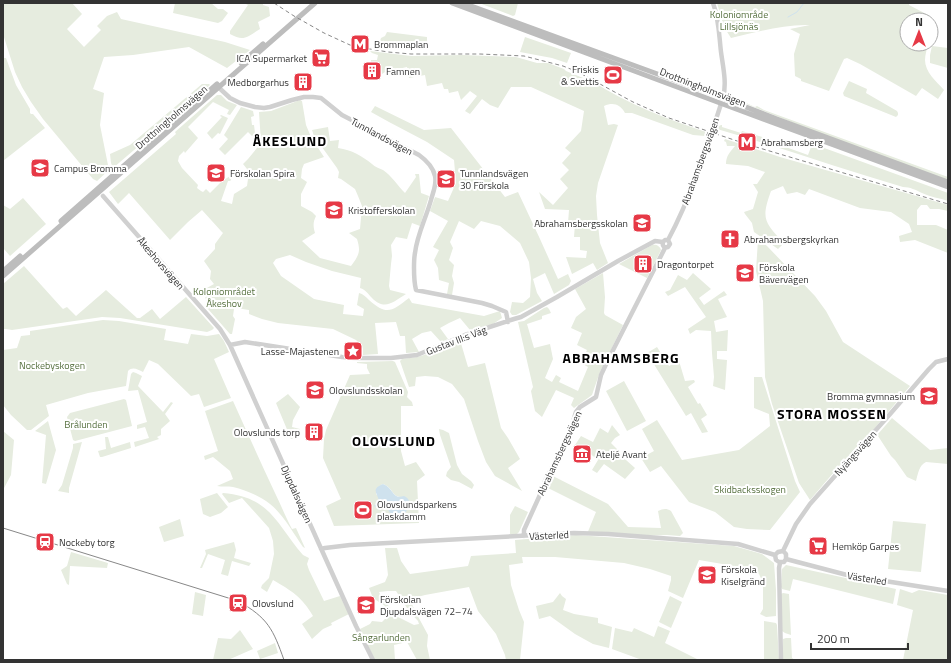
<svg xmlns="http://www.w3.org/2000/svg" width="951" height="663" viewBox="0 0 951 663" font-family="'Titillium Web',sans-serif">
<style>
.green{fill:#e6ecdf;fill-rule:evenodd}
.water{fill:#cfe2ee}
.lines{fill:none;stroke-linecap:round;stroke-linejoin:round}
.stream{stroke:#cfe2ee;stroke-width:1}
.tertiary{stroke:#d0d0d0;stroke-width:4.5}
.secondary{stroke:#bdbdbd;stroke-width:5}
.tram{stroke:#888;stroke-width:1}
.rail{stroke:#888;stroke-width:1;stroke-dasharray:4 3;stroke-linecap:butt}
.labels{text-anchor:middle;stroke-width:4;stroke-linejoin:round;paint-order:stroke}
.park-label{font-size:10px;fill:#56703f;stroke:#fff}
.poi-label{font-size:10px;fill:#333;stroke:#fff;text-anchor:start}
.street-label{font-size:10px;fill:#333;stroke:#fff}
.district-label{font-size:14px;font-weight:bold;letter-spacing:1px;fill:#000;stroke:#fff}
</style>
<rect width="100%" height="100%" fill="#fff"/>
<path class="green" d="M 3,3 L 72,3 L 82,14 L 67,29 L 84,47 L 101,30 L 97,26 L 107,16 L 117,12 L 121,19 L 225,42 L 250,50 L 227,68 L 189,47 L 133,55 L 104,57 L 93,89 L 104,93 L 100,125 L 109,170 L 97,181 L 93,179 L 43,119 L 31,102 L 22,87 L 15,72 L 3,34 Z
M 175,3 L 211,3 L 218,9 L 223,9 L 228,13 L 222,21 L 218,23 L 173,13 Z
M 244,3 L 263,3 L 263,5 L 269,7 L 270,16 L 258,22 L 260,29 C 247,37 244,42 230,34 L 230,31 L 248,5 Z
M 479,3 L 518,3 L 515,15 L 513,16 Z
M 717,3 L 909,3 L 909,5 L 930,16 L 928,20 L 907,20 L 907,44 L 928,44 C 927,49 925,55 925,60 C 925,72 936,81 944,90 L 938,99 L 922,88 L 916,96 L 860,64 L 847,58 L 844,59 L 829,91 L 801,81 L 801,79 L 795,76 L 794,54 L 800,34 L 790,29 L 810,25 C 784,24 757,32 731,38 L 724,27 Z
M 387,32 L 427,37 L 427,50 L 411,49 L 379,44 L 381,38 L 385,36 Z
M 525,37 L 571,53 L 567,63 L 552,58 L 520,52 Z
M 932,46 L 948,48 L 948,68 L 930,63 L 930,55 Z
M 370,51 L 411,56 L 462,55 L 516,57 L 537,63 L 548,63 L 564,69 L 566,71 L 588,80 L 592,81 C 627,104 667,119 706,132 L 705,136 L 693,135 L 632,113 L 625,113 C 620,104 613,102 604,106 L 608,125 L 614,124 L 618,125 L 598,183 L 596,196 L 597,215 L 600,243 L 608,263 L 597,270 L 593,263 L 572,274 L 566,257 L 586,258 L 587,251 L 580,250 L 580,237 L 574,237 L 575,224 L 568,223 L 569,210 L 545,209 L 539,192 L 553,205 L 568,188 L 560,179 L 569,170 L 562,163 L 571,153 L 565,148 L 581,131 L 584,111 L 531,87 L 511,87 L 498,108 L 490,105 L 482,99 L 470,114 L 465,111 L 477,96 L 470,91 L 461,100 L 458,91 L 449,93 L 448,89 L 444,89 L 442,83 L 427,86 L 425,75 L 409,78 L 407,67 L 385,72 L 382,74 L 381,66 L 363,68 L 362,66 L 371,63 L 371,60 L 377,60 L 378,55 L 372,53 Z
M 3,58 L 6,58 L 16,85 L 30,109 L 30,113 L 31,114 L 33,114 L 45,128 L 3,161 Z
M 849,81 L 867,89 L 866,93 L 897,111 L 898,113 L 898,115 L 896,117 L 844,96 L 843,93 Z
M 202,84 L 209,84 L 210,85 L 113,168 L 111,163 L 110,154 L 130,145 Z
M 217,95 L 221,95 L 227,101 L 237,105 L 230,115 L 227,114 L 229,110 L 213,102 L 188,127 L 198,138 L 185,153 L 184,151 L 179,156 L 178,161 L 182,168 L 198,185 L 197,188 L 201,191 L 203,192 L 206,189 L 210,193 L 221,182 L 230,176 L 231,180 L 230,181 L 228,181 L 221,201 L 232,204 L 234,194 L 247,186 L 248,179 L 251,177 L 251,174 L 243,164 L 248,159 L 261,143 L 259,112 L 271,111 L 300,100 L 302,101 L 306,125 L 311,137 L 324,157 L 304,164 L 302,169 L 301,178 L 307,182 L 301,194 L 301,206 L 312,212 L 316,216 C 313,222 313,226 315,233 L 302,241 L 320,258 L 351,266 C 359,255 361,252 357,239 L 349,233 L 360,229 L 362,206 L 358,196 L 355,189 L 341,179 L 338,178 L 339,172 L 337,168 L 314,136 L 312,130 L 328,127 L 330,141 L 339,140 L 338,148 C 352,150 362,156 372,164 C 375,167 379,168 383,170 C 391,175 398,186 405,193 L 416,177 L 415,174 L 419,174 L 421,193 L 429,196 L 420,226 L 412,223 L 407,239 L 396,237 L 391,245 L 392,256 L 391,264 L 389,286 L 390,290 L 406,294 C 393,302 385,311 372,298 C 368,294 366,290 360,288 L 361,278 L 332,271 L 306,262 L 290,255 L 276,259 L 273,263 L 281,276 L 314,299 L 344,305 L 343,314 L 363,316 L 364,309 L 357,305 L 359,293 C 363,294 366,297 369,300 C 387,316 392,311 409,298 L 412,303 L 484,316 L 500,311 L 502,318 L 493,324 L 470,330 L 460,318 L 449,323 L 440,328 L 448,339 L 441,342 L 431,331 L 422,333 L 412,339 L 419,352 L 406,353 L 405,336 L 400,336 L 396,322 L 375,323 L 378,354 L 363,355 L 363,349 L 361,345 L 356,340 L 333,329 L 278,323 L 262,319 L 249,314 L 249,310 L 236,308 L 234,309 L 233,316 L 235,319 L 232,334 L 230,334 L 208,309 L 204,291 L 205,289 L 214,284 L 210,279 L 211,271 L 204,261 L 215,249 L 215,244 L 223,233 L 221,231 L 202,210 L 188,222 L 170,240 L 129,193 L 118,204 L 109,192 L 176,134 L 175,132 Z
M 733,97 L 755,107 L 757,106 L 764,110 L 948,177 L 948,181 L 801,126 L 732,98 Z
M 375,106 L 424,130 L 451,128 L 505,197 L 518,192 L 540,239 L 558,279 L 568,274 L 571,281 L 569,285 L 554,294 L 545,273 L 533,279 L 537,293 L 542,301 L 516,315 L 512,315 L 510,312 L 512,302 L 523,303 L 530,297 L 531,278 L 529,262 L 520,243 L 500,226 L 481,221 L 474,229 L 459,221 L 450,242 L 453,248 L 449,260 L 454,265 L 452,276 L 454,283 L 452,295 L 447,294 L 449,283 L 439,280 L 438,268 L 434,260 L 439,250 L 433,247 L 448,221 L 430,211 L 435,197 L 448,201 L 456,183 L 454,160 L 427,142 L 389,122 L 371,112 Z
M 241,107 L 253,111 L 254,116 L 251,117 L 252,125 L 254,125 L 255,133 L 252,136 L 248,132 L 225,155 L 219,149 L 228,139 L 224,135 Z
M 221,115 L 228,118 L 220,134 L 218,133 L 212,139 L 207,133 L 222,117 L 220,116 Z
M 721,125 L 722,125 L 722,127 L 741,133 L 742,131 L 769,139 L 780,145 L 808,155 L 811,147 L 816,145 L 948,193 L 948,201 C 940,198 930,197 922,193 C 916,190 910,187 903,187 C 841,169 780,147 717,129 L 719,126 Z
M 725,139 L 780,157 L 948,205 L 948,211 L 939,209 L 930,209 L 927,205 L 921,205 L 917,210 L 917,225 L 936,225 L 948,230 L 948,253 L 915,240 L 900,242 L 899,236 L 912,232 L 909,224 L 891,212 L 860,208 L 809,189 L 805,195 L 797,192 L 787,194 L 783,186 L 771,191 C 761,219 764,222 784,243 L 778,249 L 754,232 L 752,223 L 745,214 L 744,212 L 753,209 L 758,192 L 753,184 L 757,184 L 765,172 L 748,166 L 726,164 C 726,156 730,152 735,146 L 727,146 L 726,142 L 724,141 Z
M 23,198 L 46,224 L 10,256 L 3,248 L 3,205 L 10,209 Z
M 758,239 L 767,246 L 815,296 L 826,311 L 843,342 L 910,386 L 874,429 L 841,464 L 810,500 L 799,483 L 772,404 L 765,377 L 763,301 L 756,271 Z
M 652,245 C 656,244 660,246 661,250 L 647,278 L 619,264 Z
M 24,266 L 61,307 L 63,309 L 67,307 L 76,316 L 106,290 L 137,318 L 140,318 L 152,309 L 160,319 L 186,297 L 214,328 L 212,330 L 207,332 L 120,318 L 102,317 L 12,330 L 6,329 L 3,329 L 3,284 Z
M 603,273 L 605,297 L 604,313 L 605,315 L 623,325 L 600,372 L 594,389 L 592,395 L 588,398 L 574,408 L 571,405 L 574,398 L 556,390 L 542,417 L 535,411 L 531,391 L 533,387 L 518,322 L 524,321 L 544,308 L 547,307 L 549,309 L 551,313 L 542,316 L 542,319 L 527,324 L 534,348 L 550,344 L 553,359 L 545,378 L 552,382 L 556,375 L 561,378 L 559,382 L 578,391 L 588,367 L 581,363 L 587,350 L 577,345 L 582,333 L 571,328 L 576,317 L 586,309 L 575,289 Z
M 693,273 L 711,289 L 699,298 L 704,305 L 724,291 L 727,295 L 718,299 L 727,317 L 714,321 L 716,332 L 728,330 L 727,351 L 717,351 L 717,359 L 727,360 L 725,390 L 713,386 L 714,377 L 712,353 L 711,331 L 696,330 L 690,334 L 688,329 L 706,317 L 685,287 L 668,296 L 665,292 L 670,290 L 678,275 L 687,280 Z
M 103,320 L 119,321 L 166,329 L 164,340 L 188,344 L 191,334 L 207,336 L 219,334 L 224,341 L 229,352 L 214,359 L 231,398 L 204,407 L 199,394 L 191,396 L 158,364 L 149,360 L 143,372 C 138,370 133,366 128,371 L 126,386 L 88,393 L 46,405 L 49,416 L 31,430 L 27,430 L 11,415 L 3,405 L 3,350 L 17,348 L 21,336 L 30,335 L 30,331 Z
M 460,340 L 468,367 L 485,363 L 501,428 L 508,438 L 520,459 L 508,468 L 522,491 L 495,476 L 486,462 L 478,441 L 464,399 L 452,384 L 438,377 L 425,376 L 416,377 L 415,386 L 409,387 L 400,361 L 402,359 L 417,357 L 424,355 Z
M 657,347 L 669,366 L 679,361 L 685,381 L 694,380 L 695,382 L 688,387 L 698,404 L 700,403 L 707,415 L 701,419 L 708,432 L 702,433 L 691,413 L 686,416 L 647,353 Z
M 393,361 L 395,362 L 408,392 L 407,397 L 412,402 L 413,406 L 401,406 L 401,451 L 405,466 L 416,462 L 425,475 L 417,481 L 419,523 L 334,526 L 326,506 L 341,499 L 323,458 L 324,439 L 326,430 L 350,375 L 370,374 L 367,368 L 367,364 L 357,363 L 357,362 ZM 383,484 C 394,488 391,497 402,497 L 406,511 L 403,517 L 388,509 L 378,508 L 375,505 L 379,501 L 379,497 L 376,494 C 377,489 378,486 383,484 Z
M 133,372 L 136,373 L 142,376 L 138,386 L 163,412 L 171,402 L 173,403 L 165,414 L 170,421 L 161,429 L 161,435 L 157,437 L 159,439 L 135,447 L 134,442 L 149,438 L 145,427 L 137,429 L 137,425 L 147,422 L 138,390 L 128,391 L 131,374 Z
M 754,377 L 762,377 L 795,481 L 800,492 L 770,530 L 747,529 L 734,527 L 715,512 L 689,502 L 661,466 L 650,472 L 641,458 L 654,451 L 642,429 L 657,420 L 682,460 L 739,450 L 770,426 L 769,414 L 754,408 Z
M 624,381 L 646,421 L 627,431 L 606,391 Z
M 288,394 L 300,407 L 293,420 L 292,427 L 300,429 C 299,434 296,437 291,439 L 276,403 Z
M 124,399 L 126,400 L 132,426 L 75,441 L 73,440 L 67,417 L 70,413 Z
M 233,401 C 247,432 261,463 275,493 C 281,505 286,518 292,529 L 296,528 L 305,548 L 303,547 C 294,534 282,513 270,504 C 260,496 246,490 233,487 C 228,486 222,487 217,486 L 233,479 L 230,471 L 213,457 L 205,460 L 204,456 L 218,451 L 205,411 Z
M 892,418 L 930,450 L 948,448 L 948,464 L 926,462 C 919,465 918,474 916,481 L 907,477 L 895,460 L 891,456 L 878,436 L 878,434 Z
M 48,421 L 56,450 L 46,484 L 42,483 L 46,435 L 35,431 Z
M 612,425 L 620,435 L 615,438 L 611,443 L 618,450 L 617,452 L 635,468 L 625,479 L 604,464 L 597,473 L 592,470 L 598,460 L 588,452 L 575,445 L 581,436 L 593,442 L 600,428 L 608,433 Z
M 439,429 L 443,430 L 449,433 L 457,465 L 462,474 L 471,481 L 474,485 L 472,489 L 459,482 L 451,480 L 446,476 L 447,472 L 451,467 L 440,435 Z
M 3,431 L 14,440 L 11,475 L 3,490 Z
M 105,437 L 108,437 L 111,448 L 130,442 L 131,448 L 102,457 L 100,457 L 98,451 L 106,449 Z
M 82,442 L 69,488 L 69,493 L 58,491 L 62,485 L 73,448 L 73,444 Z
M 549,474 L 608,504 L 628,527 L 661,528 L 658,511 C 663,509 666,508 671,511 L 682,531 L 683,533 L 680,536 L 667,535 L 633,536 L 587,534 L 596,512 L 544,486 Z
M 217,493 L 228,507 L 221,513 L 210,517 L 203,514 L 200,499 Z
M 223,493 C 271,497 276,524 303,555 L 309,558 L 307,564 L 309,570 L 324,601 L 340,596 L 349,614 L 331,623 L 332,625 L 323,629 L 312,639 L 302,624 L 313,616 C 302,597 292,591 273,580 L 267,592 L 261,588 L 262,585 L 269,578 L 274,554 L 273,541 L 269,528 L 242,498 L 229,503 L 222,494 Z
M 515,506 L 528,512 L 519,532 L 517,534 L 510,534 L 510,515 Z
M 180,519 L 184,536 L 164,542 L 159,527 Z
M 893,521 L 926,524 L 921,572 L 888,569 Z
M 576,535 L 734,546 L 762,554 L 774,563 L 776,590 L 776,616 L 766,617 L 760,614 L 763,609 L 763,583 L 759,574 L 752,569 L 699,560 L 683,598 L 668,591 L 671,580 L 671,576 L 650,569 L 624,563 L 555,557 L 522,557 L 523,563 L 509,565 L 511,585 L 519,610 L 524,622 L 520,660 L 506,660 L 505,655 L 496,634 L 478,611 L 469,587 L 425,595 L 410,599 L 414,609 L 428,635 L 427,646 L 430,660 L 417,660 L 407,642 L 394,645 L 395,660 L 375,660 L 360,629 L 370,624 L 372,621 L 382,622 L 386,618 L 385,606 L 373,598 L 369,588 L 385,582 L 388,575 L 385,548 L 397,548 L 401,561 L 410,574 L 468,566 L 471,556 L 516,553 L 515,540 ZM 388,591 L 396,591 L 409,611 L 418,621 L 419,624 L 414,625 L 398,617 L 382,598 L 379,592 Z
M 234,542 L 236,550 L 234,558 L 251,563 L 249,566 L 232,561 L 228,576 L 221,574 L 225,560 L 208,554 L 202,568 L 200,568 L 206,554 L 205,550 Z
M 71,552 L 108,563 L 107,568 L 70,566 L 69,585 L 67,584 L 61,570 L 67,566 Z
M 786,565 L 896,589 L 893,604 L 793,579 L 790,591 L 782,589 L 781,587 L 782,569 Z
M 900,589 L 912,593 L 919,590 L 948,595 L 948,660 L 903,660 L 913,610 L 897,605 Z
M 195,592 L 206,595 L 203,616 L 192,614 Z
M 560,593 L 562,596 L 566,599 L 563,610 L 574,614 L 598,618 L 598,623 L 612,627 L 609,648 L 593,644 L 575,634 L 550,616 L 539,619 L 536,606 L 553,602 Z
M 783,593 L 789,594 L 791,635 L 785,633 L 782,631 L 781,594 Z
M 670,596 L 682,602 L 671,628 L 659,622 Z
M 764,621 L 776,623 L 777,625 L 779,660 L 764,660 Z
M 658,626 L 670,631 L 665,643 L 699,660 L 642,660 L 612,649 L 615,628 L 632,632 L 634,628 L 654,637 Z
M 240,630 L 253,649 L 228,660 L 213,660 L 218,638 L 231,639 Z
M 786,638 L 791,638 L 792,658 L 795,660 L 783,660 L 783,639 Z
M 275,643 L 278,653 L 260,659 L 257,651 Z"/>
<path class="water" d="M 383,484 C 394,488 392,500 404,496 C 406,497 408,498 409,501 C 410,505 405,514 403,517 L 395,516 L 389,512 L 388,508 L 378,508 L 374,506 L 379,501 C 378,494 370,489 383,484 Z"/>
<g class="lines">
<path class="stream" d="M 788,17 L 797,12 L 804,3"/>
<path class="tertiary" d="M 713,3 C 719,19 719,35 721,52 C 723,67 727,83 723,98
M 216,85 L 230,98 L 240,103 L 255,107 L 264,108 L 270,107 L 292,100 L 304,97 L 313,97 L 321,98 L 342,115 L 419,155 C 426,160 433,167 435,176 C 437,184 433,192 431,200 C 426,218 417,235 415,253 C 414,258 414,263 414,268 C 414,276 414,282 416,290 L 482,303 L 492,306 L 506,312 L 508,322
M 103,196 L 220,329 L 230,345 L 319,544 L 356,626 L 373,660
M 668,240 C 691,197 706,150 721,104
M 663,242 C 662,246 664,248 668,247 L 670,244 L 668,240
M 230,345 L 245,342 L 342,357 L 354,358 L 391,358 L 417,355 L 465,335 L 514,319 L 521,317 L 557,297 L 618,261 L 655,241 L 663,242 L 665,240 L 668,240
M 524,536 L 524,530 L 544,486 L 545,481 L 561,450 L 571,428 L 576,412 L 580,407 L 596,397 L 601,375 L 608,360 L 665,248
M 321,549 L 325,548 L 350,545 L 574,533 L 608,534 L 738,544 L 775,555
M 783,551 L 796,524 L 810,504 L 891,413 L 929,369 L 936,362 L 948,359
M 775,555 L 778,552 L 783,551 L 786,554 L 786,559
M 775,555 L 776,560 L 779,562 L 784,562 L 786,559
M 786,559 L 847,575 L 948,591
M 780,563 L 779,568 L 781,660"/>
<path class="secondary" d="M 452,3 L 728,106 L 948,187
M 463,3 L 715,95 L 777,119 L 948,182
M 241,63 L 263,44
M 61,221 L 217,84
M 3,271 L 20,256
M 3,276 L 315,3"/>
<path class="tram" d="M 3,528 L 238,601 C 268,618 273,629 284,660"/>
<path class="rail" d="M 274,3 L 294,16 L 324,33 L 350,45 L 364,48 L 388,52 L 411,54 L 480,54 L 524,56 L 563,66 L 578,72 L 633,102 L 669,118 L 746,144 L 948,204"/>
</g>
<defs>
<symbol id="metro-square" viewBox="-11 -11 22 22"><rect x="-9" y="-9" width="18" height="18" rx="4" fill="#e63946" stroke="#fff"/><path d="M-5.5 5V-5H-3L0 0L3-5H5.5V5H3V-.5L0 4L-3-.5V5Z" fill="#fff"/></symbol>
<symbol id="supermarket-square" viewBox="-11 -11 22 22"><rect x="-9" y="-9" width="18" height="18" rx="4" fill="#e63946" stroke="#fff"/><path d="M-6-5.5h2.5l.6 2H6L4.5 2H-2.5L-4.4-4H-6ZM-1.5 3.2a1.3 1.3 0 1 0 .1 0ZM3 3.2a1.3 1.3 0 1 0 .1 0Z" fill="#fff"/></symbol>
<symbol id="building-square" viewBox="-11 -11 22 22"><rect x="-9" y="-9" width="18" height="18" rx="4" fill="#e63946" stroke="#fff"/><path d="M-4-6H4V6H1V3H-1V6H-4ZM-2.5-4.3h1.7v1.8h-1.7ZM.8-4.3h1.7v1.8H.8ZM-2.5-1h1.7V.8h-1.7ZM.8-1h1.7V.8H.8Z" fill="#fff"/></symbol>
<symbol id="stadium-square" viewBox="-11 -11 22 22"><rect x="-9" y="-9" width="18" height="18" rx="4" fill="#e63946" stroke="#fff"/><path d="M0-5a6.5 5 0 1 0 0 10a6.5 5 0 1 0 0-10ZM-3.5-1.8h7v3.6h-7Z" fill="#fff"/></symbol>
<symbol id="university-square" viewBox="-11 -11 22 22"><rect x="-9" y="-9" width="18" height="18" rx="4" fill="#e63946" stroke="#fff"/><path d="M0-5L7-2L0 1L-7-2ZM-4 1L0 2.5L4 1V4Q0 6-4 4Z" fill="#fff"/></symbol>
<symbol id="school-square" viewBox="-11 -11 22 22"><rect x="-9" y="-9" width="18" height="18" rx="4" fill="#e63946" stroke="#fff"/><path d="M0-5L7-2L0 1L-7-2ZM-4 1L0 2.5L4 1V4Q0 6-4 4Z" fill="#fff"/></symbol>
<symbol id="church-square" viewBox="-11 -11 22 22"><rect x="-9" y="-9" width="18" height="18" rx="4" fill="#e63946" stroke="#fff"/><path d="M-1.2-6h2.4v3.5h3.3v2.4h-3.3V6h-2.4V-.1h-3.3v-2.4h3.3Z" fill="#fff"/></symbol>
<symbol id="sight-square" viewBox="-11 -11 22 22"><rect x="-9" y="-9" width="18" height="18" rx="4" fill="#e63946" stroke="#fff"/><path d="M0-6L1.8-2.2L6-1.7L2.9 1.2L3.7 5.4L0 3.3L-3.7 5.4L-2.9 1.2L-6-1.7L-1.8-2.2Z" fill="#fff"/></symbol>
<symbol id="museum-square" viewBox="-11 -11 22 22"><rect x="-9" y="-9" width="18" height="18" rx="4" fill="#e63946" stroke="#fff"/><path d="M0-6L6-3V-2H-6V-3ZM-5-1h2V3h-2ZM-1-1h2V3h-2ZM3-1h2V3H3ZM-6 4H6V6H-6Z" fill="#fff"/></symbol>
<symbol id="station-square" viewBox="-11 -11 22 22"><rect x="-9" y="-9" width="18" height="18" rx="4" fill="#e63946" stroke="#fff"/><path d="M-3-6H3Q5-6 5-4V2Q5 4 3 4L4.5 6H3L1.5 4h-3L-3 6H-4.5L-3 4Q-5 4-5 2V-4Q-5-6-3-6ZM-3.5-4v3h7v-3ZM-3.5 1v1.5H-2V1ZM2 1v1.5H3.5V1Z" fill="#fff"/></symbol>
</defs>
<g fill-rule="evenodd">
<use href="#metro-square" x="349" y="33" width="22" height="22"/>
<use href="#supermarket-square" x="310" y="47" width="22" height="22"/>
<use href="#building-square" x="361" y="60" width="22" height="22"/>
<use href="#stadium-square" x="602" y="64" width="22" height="22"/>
<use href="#building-square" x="292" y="71" width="22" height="22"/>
<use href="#metro-square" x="736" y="131" width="22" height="22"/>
<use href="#university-square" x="29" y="157" width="22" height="22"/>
<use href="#school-square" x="205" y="162" width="22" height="22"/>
<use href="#school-square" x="435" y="168" width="22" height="22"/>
<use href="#school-square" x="323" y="199" width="22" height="22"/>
<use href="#school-square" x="631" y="212" width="22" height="22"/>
<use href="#church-square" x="719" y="228" width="22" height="22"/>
<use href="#building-square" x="632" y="253" width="22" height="22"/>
<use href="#school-square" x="734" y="262" width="22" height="22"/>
<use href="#sight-square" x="342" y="340" width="22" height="22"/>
<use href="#school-square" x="304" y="379" width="22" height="22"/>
<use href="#school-square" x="918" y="385" width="22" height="22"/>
<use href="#building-square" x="303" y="421" width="22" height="22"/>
<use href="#museum-square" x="571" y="443" width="22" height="22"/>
<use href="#stadium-square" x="352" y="499" width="22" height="22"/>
<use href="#station-square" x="34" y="531" width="22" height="22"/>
<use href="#supermarket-square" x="807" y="535" width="22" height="22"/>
<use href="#school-square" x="696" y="564" width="22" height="22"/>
<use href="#station-square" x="227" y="592" width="22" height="22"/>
<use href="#school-square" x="355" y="594" width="22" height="22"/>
</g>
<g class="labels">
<g class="park-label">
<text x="739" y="18">Koloniområde<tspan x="739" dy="12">Lillsjönäs</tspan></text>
<text x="224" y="295">Koloniområdet<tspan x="224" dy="12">Åkeshov</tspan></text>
<text x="52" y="369">Nockebyskogen</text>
<text x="86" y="428">Brålunden</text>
<text x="750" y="493">Skidbacksskogen</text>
<text x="381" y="641">Sångarlunden</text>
</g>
<g class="poi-label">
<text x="374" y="48">Brommaplan</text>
<text x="307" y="62" text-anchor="end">ICA Supermarket</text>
<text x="599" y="73" text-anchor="end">Friskis<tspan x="599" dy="12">&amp; Svettis</tspan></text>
<text x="386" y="75">Famnen</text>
<text x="289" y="86" text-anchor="end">Medborgarhus</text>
<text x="761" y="146">Abrahamsberg</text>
<text x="54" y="172">Campus Bromma</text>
<text x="230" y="177">Förskolan Spira</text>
<text x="460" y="177">Tunnlandsvägen<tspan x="460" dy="12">30 Förskola</tspan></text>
<text x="348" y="214">Kristofferskolan</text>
<text x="628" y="227" text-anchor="end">Abrahamsbergsskolan</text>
<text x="744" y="243">Abrahamsbergskyrkan</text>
<text x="657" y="268">Dragontorpet</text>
<text x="759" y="271">Förskola<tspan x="759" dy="12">Bävervägen</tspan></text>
<text x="339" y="355" text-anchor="end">Lasse-Majastenen</text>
<text x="329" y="394">Olovslundsskolan</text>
<text x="915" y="400" text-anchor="end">Bromma gymnasium</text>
<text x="300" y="436" text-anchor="end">Olovslunds torp</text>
<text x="596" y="458">Ateljé Avant</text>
<text x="377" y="508">Olovslundsparkens<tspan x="377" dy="12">plaskdamm</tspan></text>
<text x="59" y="546">Nockeby torg</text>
<text x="832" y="550">Hemköp Garpes</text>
<text x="721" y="573">Förskola<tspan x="721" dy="12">Kiselgränd</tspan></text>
<text x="380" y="603">Förskolan<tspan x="380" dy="12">Djupdalsvägen 72–74</tspan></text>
<text x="252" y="607">Olovslund</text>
</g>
<g class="street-label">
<text transform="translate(703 87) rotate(21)" y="4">Drottningholmsvägen</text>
<text transform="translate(171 117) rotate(-41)" y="4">Drottningholmsvägen</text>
<text transform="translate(382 136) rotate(28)" y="4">Tunnlandsvägen</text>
<text transform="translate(700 161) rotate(-70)" y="4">Abrahamsbergsvägen</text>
<text transform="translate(161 263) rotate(49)" y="4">Åkeshovsvägen</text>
<text transform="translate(456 340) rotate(-21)" y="4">Gustav III:s Väg</text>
<text transform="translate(559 453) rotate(-65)" y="4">Abrahamsbergsvägen</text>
<text transform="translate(855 453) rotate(-48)" y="4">Nyängsvägen</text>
<text transform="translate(297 494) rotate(66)" y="4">Djupdalsvägen</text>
<text transform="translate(549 535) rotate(-3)" y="4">Västerled</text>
<text transform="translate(867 578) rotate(9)" y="4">Västerled</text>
</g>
<g class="district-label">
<text x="290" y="146">ÅKESLUND</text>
<text x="621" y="363">ABRAHAMSBERG</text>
<text x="832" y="419">STORA MOSSEN</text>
<text x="394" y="446">OLOVSLUND</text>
</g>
</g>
<rect width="951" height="663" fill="none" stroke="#333333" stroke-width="8"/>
<g transform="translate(919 32)"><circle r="19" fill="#ffffff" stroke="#adadad"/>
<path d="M0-3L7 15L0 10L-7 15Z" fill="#e63946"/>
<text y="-6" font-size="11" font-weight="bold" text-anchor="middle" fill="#333333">N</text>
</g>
<path d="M811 643v6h97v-6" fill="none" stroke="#333333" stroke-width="2"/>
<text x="817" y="643" font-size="12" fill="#333333" stroke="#ffffff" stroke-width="3" paint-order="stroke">200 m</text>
</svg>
